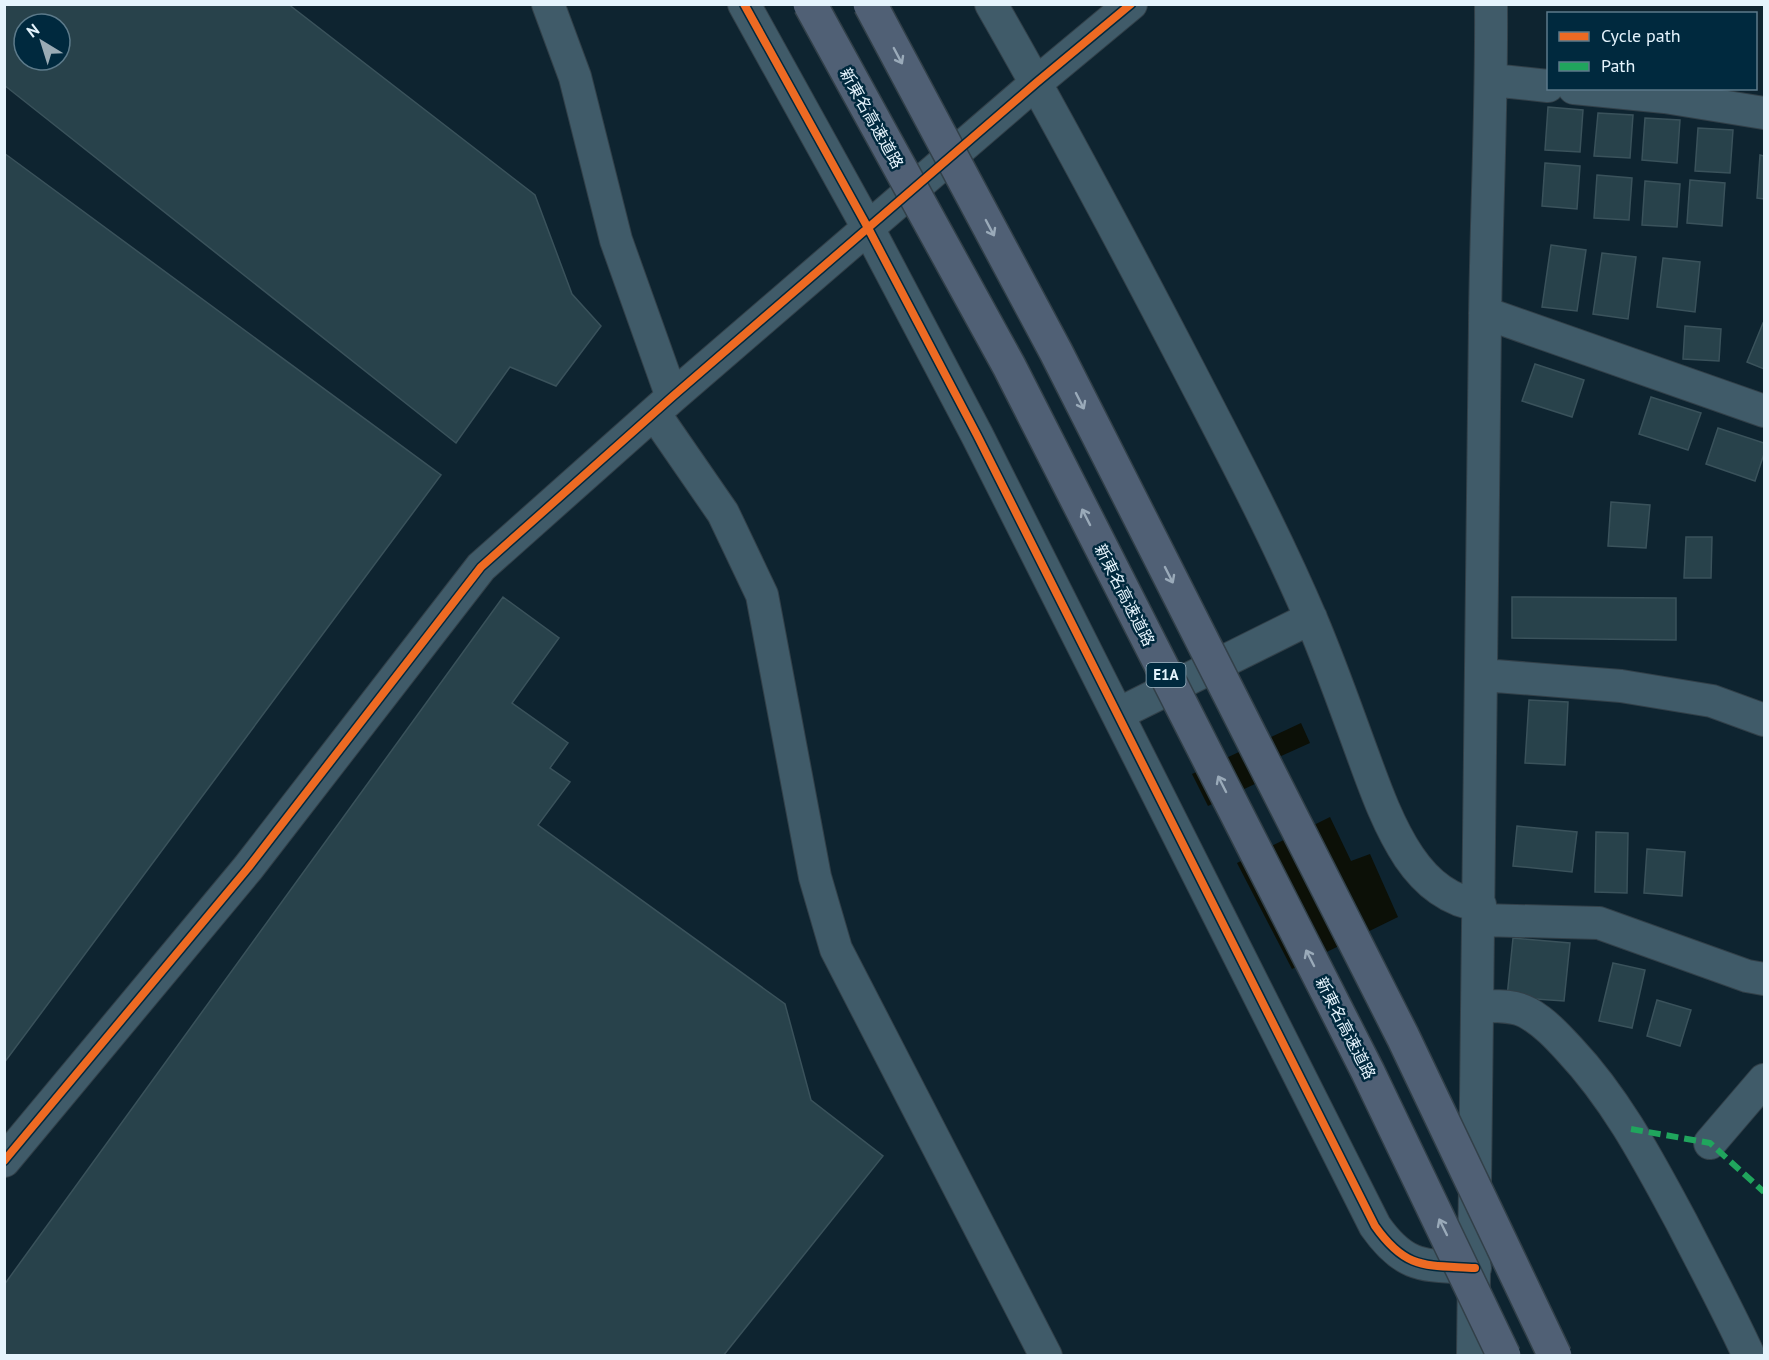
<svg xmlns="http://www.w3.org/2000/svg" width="1769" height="1360" viewBox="0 0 1769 1360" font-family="'PT Sans','Noto Sans JP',sans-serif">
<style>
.water{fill:#0c1007}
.building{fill:#28424b;stroke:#3a525b;stroke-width:1.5;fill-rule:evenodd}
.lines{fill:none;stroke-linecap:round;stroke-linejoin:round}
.minor-casing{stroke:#324049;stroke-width:34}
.minor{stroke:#405b69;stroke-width:32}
.highway-bridge-casing{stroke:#324049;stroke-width:36;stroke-linecap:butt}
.highway-bridge{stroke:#506075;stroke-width:33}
.quiet{stroke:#20a55d;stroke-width:6;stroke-dasharray:12 6;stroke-linecap:butt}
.cycleway-casing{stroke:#00293e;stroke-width:11}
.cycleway{stroke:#ed6a23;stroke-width:8}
.oneway{stroke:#9aaab9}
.labels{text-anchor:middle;stroke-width:5;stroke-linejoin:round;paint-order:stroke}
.shield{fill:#00293e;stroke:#a0b7c4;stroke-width:1.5}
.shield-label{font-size:15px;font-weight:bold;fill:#e5f4fd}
.street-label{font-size:16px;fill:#e5f4fd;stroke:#00293e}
</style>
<rect width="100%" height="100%" fill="#0e2430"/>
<path class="water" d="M 1301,723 L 1310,743 L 1252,769 L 1257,783 L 1208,806 L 1192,774 Z
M 1330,817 L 1351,861 L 1370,854 L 1398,917 L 1292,969 L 1237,863 Z"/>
<path class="building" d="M 4,4 L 288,4 L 535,195 L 572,294 L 601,326 L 556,386 L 510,367 L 456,443 L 4,85 ZM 24,24 L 60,24 L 60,60 L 24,60 Z
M 1548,107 L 1583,110 L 1580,152 L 1545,150 Z
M 1598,113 L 1633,115 L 1630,158 L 1594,156 Z
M 1645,118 L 1680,120 L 1677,163 L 1642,160 Z
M 1698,128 L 1733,130 L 1730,173 L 1695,171 Z
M 4,153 L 441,475 L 4,1063 Z
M 1760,155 L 1764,156 L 1764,199 L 1757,198 Z
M 1545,163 L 1580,166 L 1577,209 L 1542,206 Z
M 1597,175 L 1632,178 L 1629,220 L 1594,218 Z
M 1690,180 L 1725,183 L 1722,226 L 1687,223 Z
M 1645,181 L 1680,184 L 1677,227 L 1642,225 Z
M 1551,245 L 1586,250 L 1577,311 L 1542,307 Z
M 1602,253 L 1636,257 L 1628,319 L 1593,314 Z
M 1663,258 L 1700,262 L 1695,312 L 1657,307 Z
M 1763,323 L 1764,324 L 1764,369 L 1747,362 Z
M 1685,326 L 1721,329 L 1719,361 L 1683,359 Z
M 1535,364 L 1584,380 L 1572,417 L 1522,401 Z
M 1651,397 L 1701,413 L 1688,450 L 1639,434 Z
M 1718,428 L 1764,443 L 1764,454 L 1755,481 L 1706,464 Z
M 1611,502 L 1650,505 L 1646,548 L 1608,546 Z
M 1686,537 L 1712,537 L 1711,578 L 1684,578 Z
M 503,597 L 559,638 L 512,703 L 568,743 L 550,768 L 570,782 L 538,825 L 785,1004 L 811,1100 L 883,1156 L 723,1356 L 4,1356 L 4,1285 Z
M 1512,597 L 1676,598 L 1676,640 L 1512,638 Z
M 1529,700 L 1568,702 L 1565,765 L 1525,763 Z
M 1517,826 L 1577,832 L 1572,872 L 1513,866 Z
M 1596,832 L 1628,833 L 1627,893 L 1595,892 Z
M 1647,849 L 1685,852 L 1682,896 L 1644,893 Z
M 1513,938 L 1570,943 L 1564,1001 L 1507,997 Z
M 1613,963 L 1645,970 L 1632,1028 L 1599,1021 Z
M 1657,1000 L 1691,1010 L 1680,1046 L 1647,1036 Z"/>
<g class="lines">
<defs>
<path id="minor" d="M 548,4 L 575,77 L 616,240 L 672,397
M 744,4 L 868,228 L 977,435 L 1375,1226 C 1406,1270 1425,1265 1475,1268
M 991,4 C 1060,124 1124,245 1188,368 C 1231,451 1275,534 1312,621 C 1331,666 1347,712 1364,758 C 1376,791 1389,827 1409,857 C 1426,882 1450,902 1480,905
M 1492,80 L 1548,86
M 1574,88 L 1665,97 L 1764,113
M 1485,313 L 1764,411
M 654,413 L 723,513 L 762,595 L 815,877 L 836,949 L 1046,1356
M 1483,675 L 1621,686 L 1712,701 L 1764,720
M 1118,714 L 1311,618
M 1480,920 L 1599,923 L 1747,976 L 1764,979
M 1479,1006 C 1495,1006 1515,1005 1528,1013 C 1545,1023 1557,1036 1569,1049 C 1617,1100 1648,1160 1681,1221 C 1704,1266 1728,1310 1749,1356
M 1710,1143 L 1764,1080
M 4,1161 L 248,868 L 481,567 L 672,397 L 1036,83 L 1131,4
M 1473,1356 C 1479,1012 1484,668 1485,324 C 1486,217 1492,111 1491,4"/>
</defs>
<use href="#minor" class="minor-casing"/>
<use href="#minor" class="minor"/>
<defs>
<path id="highway-bridge" d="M 810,4 L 1009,366 L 1368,1072 L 1504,1356
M 870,4 L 1056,352 L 1403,1037 L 1555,1356"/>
</defs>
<use href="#highway-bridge" class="highway-bridge-casing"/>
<use href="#highway-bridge" class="highway-bridge"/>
<path class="quiet" d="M 1631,1129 L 1710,1143 L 1764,1192"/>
<defs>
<path id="cycleway" d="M 744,4 L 868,228 L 977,435 L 1375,1226 C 1406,1270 1425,1265 1475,1268
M 4,1161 L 248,868 L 481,567 L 672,397 L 1036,83 L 1131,4"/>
</defs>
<use href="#cycleway" class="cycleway-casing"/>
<use href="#cycleway" class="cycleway"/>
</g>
<defs><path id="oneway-shaft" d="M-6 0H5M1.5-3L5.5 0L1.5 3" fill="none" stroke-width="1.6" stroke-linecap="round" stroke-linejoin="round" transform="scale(1.5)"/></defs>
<g class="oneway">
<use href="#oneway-shaft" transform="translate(898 56) rotate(62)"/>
<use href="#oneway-shaft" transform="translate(990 228) rotate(62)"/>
<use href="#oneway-shaft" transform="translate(1080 401) rotate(63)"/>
<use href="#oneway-shaft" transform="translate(1086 517) rotate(-117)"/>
<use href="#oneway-shaft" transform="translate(1169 575) rotate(63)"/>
<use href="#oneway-shaft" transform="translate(1222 784) rotate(-117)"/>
<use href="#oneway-shaft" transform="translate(1310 958) rotate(-117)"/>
<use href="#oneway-shaft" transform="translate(1443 1227) rotate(-116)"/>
</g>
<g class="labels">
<rect class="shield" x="1146.5" y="663" width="39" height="24" rx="4.5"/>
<g class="shield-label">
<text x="1166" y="680">E1A</text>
</g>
<g class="street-label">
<text transform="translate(872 118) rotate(61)" y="6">新東名高速道路</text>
<text transform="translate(1125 595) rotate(63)" y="6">新東名高速道路</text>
<text transform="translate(1346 1028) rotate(63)" y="6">新東名高速道路</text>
</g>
</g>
<rect width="1769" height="1360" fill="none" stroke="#e5f4fd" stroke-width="12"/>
<rect x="1547" y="12" width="210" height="78" fill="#00293e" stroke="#5c7a8a" stroke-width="1.5"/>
<rect x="1559" y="32" width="30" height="9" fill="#ed6a23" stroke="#5c7a8a" stroke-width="1.5"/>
<text x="1601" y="42" font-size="18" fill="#e5f4fd">Cycle path</text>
<rect x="1559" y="62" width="30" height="9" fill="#20a55d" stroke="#5c7a8a" stroke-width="1.5"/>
<text x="1601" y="72" font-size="18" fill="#e5f4fd">Path</text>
<g transform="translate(42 42) rotate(322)"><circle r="28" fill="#00293e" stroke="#5c7a8a" stroke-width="1.5"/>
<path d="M0-4.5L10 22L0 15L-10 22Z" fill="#9aabb5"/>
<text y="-9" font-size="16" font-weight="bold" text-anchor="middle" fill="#e5f4fd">N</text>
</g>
</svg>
